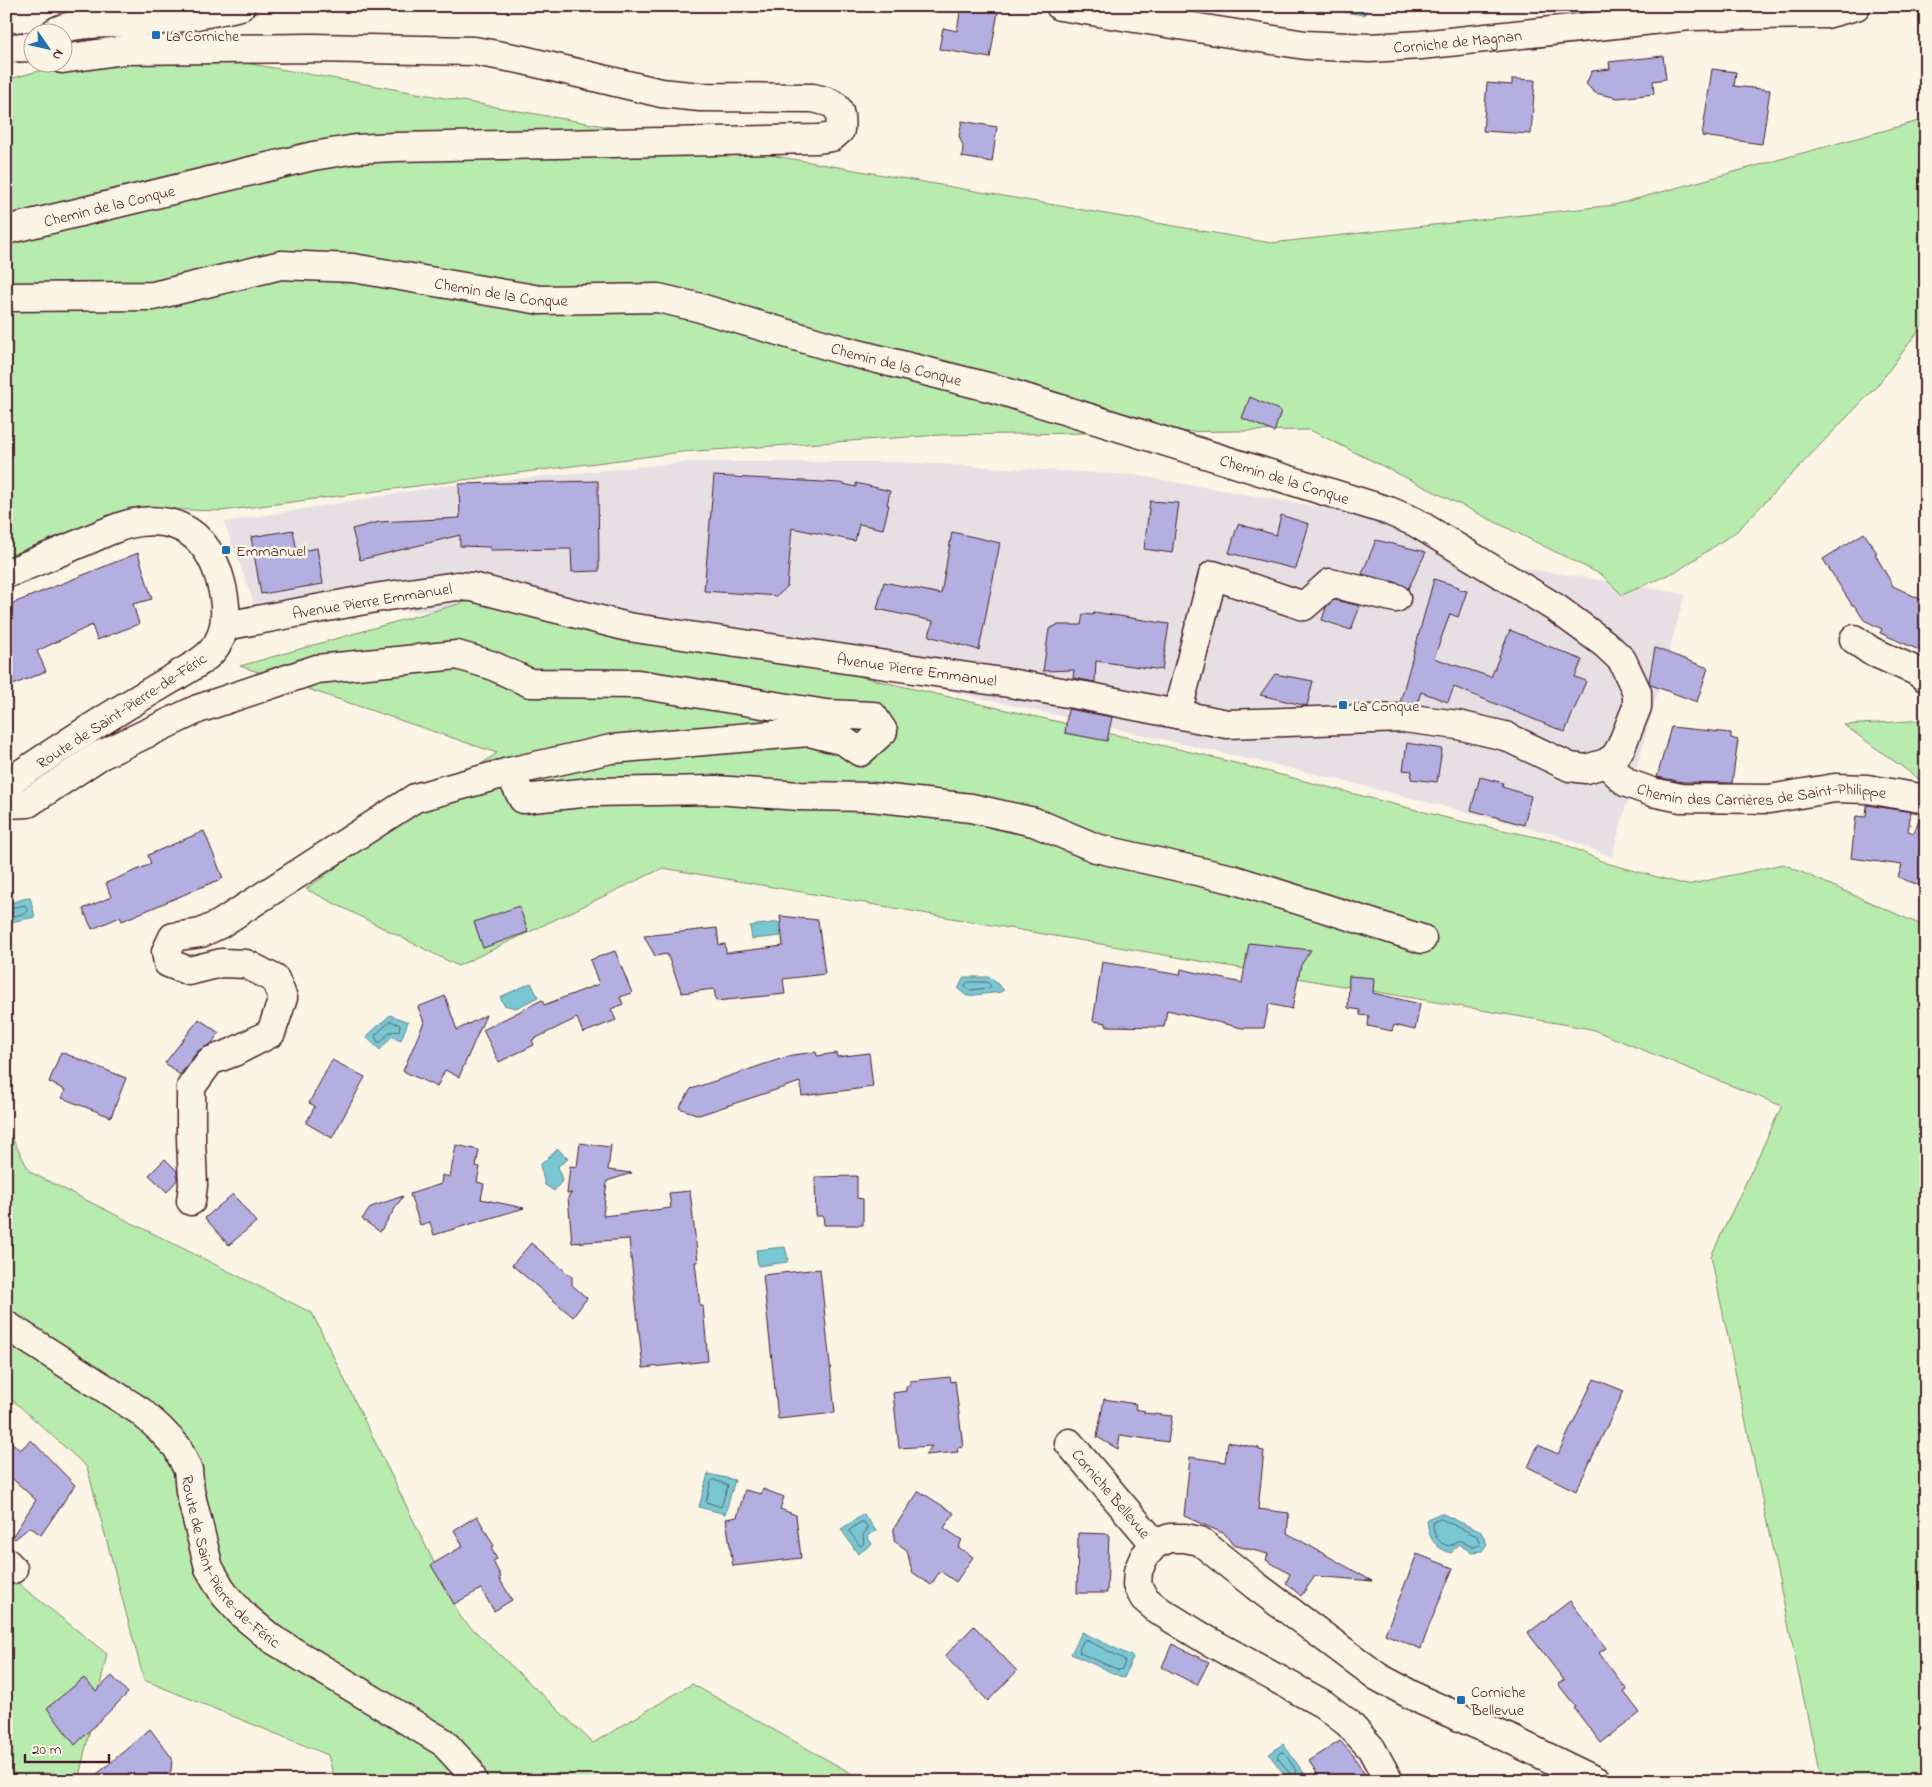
<svg xmlns="http://www.w3.org/2000/svg" width="1932" height="1787" viewBox="0 0 1932 1787" font-family="'Indie Flower',sans-serif">
<style>
.built{fill:#e6e0e4}
.green{fill:#b8ecae;stroke:#81866c}
.water{fill:#78c7d3;stroke:#668490}
.lines{fill:none;stroke-linecap:round;stroke-linejoin:round}
.shore{stroke:#5c626e;stroke-width:1}
.building{fill:#b3afe0;stroke:#4a1f2b}
.minor-casing{stroke:#4a1f2b;stroke-width:31}
.tertiary-casing{stroke:#4a1f2b;stroke-width:31}
.minor{stroke:#fcf5e5;stroke-width:28}
.tertiary{stroke:#fcf5e5;stroke-width:28}
.poi-dot{fill:#1f6fb2;stroke:#fcf5e5;stroke-width:2}
.labels{text-anchor:middle;stroke-width:5;stroke-linejoin:round;paint-order:stroke}
.poi-label{font-size:16px;fill:#4a1f2b;stroke:#fcf5e5;text-anchor:start}
.street-label{font-size:16px;fill:#4a1f2b;stroke:#fcf5e5}
</style>
<rect width="100%" height="100%" fill="#fcf5e5"/>
<filter id="ink" filterUnits="userSpaceOnUse"><feTurbulence type="fractalNoise" baseFrequency=".02" numOctaves="2"/><feDisplacementMap in="SourceGraphic" scale="10" xChannelSelector="R" yChannelSelector="G"/><feConvolveMatrix kernelMatrix="1 2 1 2 8 2 1 2 1" color-interpolation-filters="sRGB"/></filter>
<g filter="url(#ink)">
<path class="built" d="M 688,462 L 899,462 L 1134,475 L 1350,512 L 1525,568 L 1685,594 L 1612,857 L 1553,834 L 1332,778 L 597,611 L 257,611 L 224,522 L 442,486 Z"/>
<path class="green" d="M 137,44 L 1271,243 L 1614,205 L 1926,119 L 1926,321 L 1877,386 L 1737,531 L 1679,570 L 1622,595 L 1602,575 L 1310,430 L 940,435 L 682,452 L 221,511 L 129,508 L 6,557 L 6,80 Z
M 476,599 L 756,653 L 1204,755 L 1455,820 L 1560,842 L 1606,863 L 1687,885 L 1783,864 L 1926,927 L 1926,1781 L 1821,1781 L 1711,1256 L 1782,1106 L 1591,1029 L 663,868 L 458,966 L 306,889 L 497,753 L 240,666 Z
M 1926,720 L 1926,784 L 1844,725 Z
M 6,1127 L 30,1172 L 312,1313 L 461,1618 L 593,1743 L 692,1684 L 865,1781 L 335,1781 L 328,1755 L 144,1680 L 87,1467 L 6,1394 Z
M 6,1574 L 107,1654 L 78,1781 L 8,1781 L 9,1775 L 6,1773 Z"/>
<path class="water" d="M 1323,6 L 1369,6 L 1364,15 L 1323,9 Z
M 30,897 L 35,917 L 6,923 L 6,904 Z
M 779,922 L 781,936 L 752,939 L 750,926 Z
M 964,977 L 990,977 L 1004,990 L 1001,992 L 967,996 L 958,989 Z
M 531,983 L 538,997 L 516,1008 L 504,1005 L 500,997 Z
M 390,1015 L 408,1022 L 401,1040 L 392,1036 L 380,1050 L 366,1037 Z
M 558,1149 L 568,1159 L 558,1166 L 562,1181 L 554,1191 L 545,1185 L 540,1165 Z
M 785,1247 L 788,1258 L 787,1262 L 758,1266 L 756,1250 Z
M 708,1474 L 735,1480 L 725,1514 L 699,1507 Z
M 1441,1513 L 1481,1532 L 1487,1544 L 1482,1551 L 1471,1552 L 1458,1544 L 1451,1553 C 1433,1547 1428,1537 1427,1519 Z
M 864,1514 L 876,1531 L 867,1536 L 872,1544 L 858,1554 L 841,1529 Z
M 1082,1632 L 1133,1657 L 1124,1678 L 1071,1654 Z
M 1283,1744 L 1304,1773 L 1295,1781 L 1289,1781 L 1269,1754 Z"/>
<g class="lines">
<path class="shore" d="M 6,909 L 25,905 L 28,911 L 26,913 L 6,918
M 968,982 L 987,982 L 991,986 L 989,988 L 969,990 L 965,987 Z
M 391,1021 L 400,1025 L 399,1031 L 390,1032 L 381,1042 L 378,1042 L 375,1036 Z
M 714,1480 L 728,1485 L 721,1507 L 706,1502 L 711,1482 Z
M 1441,1519 L 1477,1536 L 1480,1545 L 1472,1547 L 1459,1540 L 1449,1546 C 1438,1544 1432,1533 1433,1522 Z
M 861,1522 L 864,1522 L 868,1528 L 863,1535 L 864,1543 L 860,1546 L 849,1531 Z
M 1086,1640 L 1124,1659 L 1125,1662 L 1122,1669 L 1119,1670 L 1080,1653 L 1079,1650 L 1083,1641 Z
M 1281,1752 L 1284,1753 L 1296,1770 L 1294,1775 L 1291,1775 L 1277,1757 Z"/>
</g>
<path class="building" d="M 961,6 L 999,6 L 990,58 L 939,49 L 943,28 L 957,31 Z
M 1663,56 L 1666,79 L 1653,81 L 1654,94 L 1618,98 L 1595,93 L 1586,84 L 1592,71 L 1610,69 L 1609,62 Z
M 1712,69 L 1736,72 L 1734,86 L 1770,90 L 1762,144 L 1702,136 Z
M 1512,79 L 1535,80 L 1531,134 L 1483,131 L 1487,83 L 1512,85 Z
M 962,121 L 997,127 L 992,162 L 962,157 L 963,146 L 959,136 Z
M 1250,397 L 1281,411 L 1274,432 L 1242,418 Z
M 714,476 L 840,483 L 856,487 L 856,483 L 890,491 L 887,505 L 889,505 L 883,529 L 859,524 L 855,541 L 792,528 L 787,587 L 777,596 L 704,591 Z
M 598,481 L 599,571 L 572,572 L 571,549 L 490,550 L 490,547 L 460,546 L 460,535 L 360,560 L 352,529 L 379,522 L 460,518 L 459,484 Z
M 1150,501 L 1179,503 L 1172,553 L 1144,549 Z
M 1281,515 L 1309,524 L 1296,569 L 1229,553 L 1238,524 L 1276,535 Z
M 293,530 L 297,552 L 317,548 L 323,584 L 261,594 L 251,537 Z
M 952,532 L 1000,543 L 979,650 L 929,636 L 933,621 L 877,609 L 884,582 L 941,594 Z
M 1864,533 L 1877,553 L 1875,554 L 1893,586 L 1926,602 L 1926,653 L 1880,633 L 1882,629 L 1864,620 L 1854,605 L 1852,605 L 1823,559 Z
M 1376,540 L 1426,552 L 1408,589 L 1399,583 L 1362,574 Z
M 138,553 L 152,599 L 133,604 L 139,624 L 97,640 L 92,625 L 37,651 L 46,671 L 6,688 L 6,606 Z
M 1434,579 L 1459,587 L 1458,589 L 1467,591 L 1458,617 L 1450,614 L 1434,658 L 1491,677 L 1510,630 L 1582,660 L 1575,677 L 1586,681 L 1565,732 L 1454,687 L 1448,702 L 1421,692 L 1417,704 L 1400,703 Z
M 1334,600 L 1360,606 L 1351,630 L 1322,620 L 1326,607 Z
M 1094,612 L 1169,624 L 1162,670 L 1096,661 L 1095,682 L 1073,678 L 1074,670 L 1043,671 L 1049,629 L 1057,625 L 1081,625 L 1083,614 L 1093,615 Z
M 1655,648 L 1708,668 L 1697,702 L 1651,685 L 1649,681 Z
M 1275,674 L 1313,681 L 1307,706 L 1260,695 Z
M 1068,709 L 1112,717 L 1107,741 L 1065,733 Z
M 1671,727 L 1731,733 L 1731,738 L 1738,740 L 1732,783 L 1683,782 L 1657,777 Z
M 1407,743 L 1442,749 L 1437,782 L 1411,779 L 1412,771 L 1403,770 Z
M 1480,777 L 1503,783 L 1502,787 L 1531,796 L 1524,825 L 1471,810 Z
M 1867,805 L 1911,812 L 1908,831 L 1914,833 L 1921,814 L 1926,814 L 1926,888 L 1898,877 L 1902,865 L 1851,858 L 1856,816 L 1866,817 Z
M 204,831 L 223,878 L 122,921 L 120,917 L 92,929 L 83,909 L 111,897 L 106,883 L 151,864 L 148,855 Z
M 519,906 L 528,932 L 483,948 L 474,922 Z
M 780,916 L 818,920 L 825,974 L 783,979 L 785,994 L 716,1001 L 714,989 L 682,993 L 667,954 L 655,956 L 644,936 L 717,928 L 719,945 L 725,944 L 726,953 L 783,946 Z
M 1249,943 L 1311,950 L 1301,965 L 1292,1009 L 1269,1004 L 1264,1028 L 1242,1028 L 1167,1010 L 1164,1027 L 1106,1026 L 1106,1023 L 1093,1021 L 1102,962 L 1180,975 L 1181,969 L 1242,983 Z
M 615,951 L 632,993 L 620,997 L 623,1004 L 611,1009 L 616,1020 L 583,1033 L 577,1018 L 532,1040 L 534,1045 L 499,1062 L 483,1030 L 542,1000 L 544,1005 L 599,984 L 590,960 Z
M 1349,976 L 1374,978 L 1373,993 L 1420,1004 L 1415,1030 L 1394,1025 L 1392,1031 L 1368,1026 L 1369,1016 L 1360,1015 L 1360,1010 L 1348,1008 Z
M 445,996 L 457,1030 L 486,1015 L 459,1077 L 445,1070 L 437,1087 L 403,1071 L 424,1022 L 418,1007 Z
M 199,1019 L 219,1033 L 211,1044 L 197,1052 L 180,1075 L 165,1063 Z
M 61,1052 L 126,1078 L 111,1117 L 62,1098 L 65,1090 L 49,1082 Z
M 816,1052 L 817,1056 L 836,1053 L 837,1057 L 869,1053 L 873,1087 L 802,1096 L 800,1082 L 699,1115 L 679,1108 L 691,1089 L 792,1055 Z
M 332,1060 L 365,1077 L 332,1138 L 306,1123 L 315,1106 L 309,1103 Z
M 580,1143 L 609,1147 L 611,1145 L 608,1170 L 632,1173 L 607,1181 L 603,1216 L 671,1208 L 669,1193 L 690,1191 L 698,1262 L 695,1262 L 700,1306 L 703,1306 L 708,1361 L 643,1368 L 629,1239 L 572,1243 L 568,1197 L 572,1193 L 567,1194 L 570,1166 L 577,1167 Z
M 456,1145 L 479,1150 L 476,1166 L 480,1167 L 477,1182 L 484,1184 L 481,1199 L 524,1208 L 434,1235 L 430,1222 L 420,1225 L 410,1194 L 441,1184 L 442,1175 L 450,1177 Z
M 165,1159 L 177,1171 L 177,1180 L 167,1192 L 149,1175 Z
M 857,1176 L 857,1198 L 863,1199 L 863,1225 L 824,1225 L 823,1216 L 816,1216 L 815,1177 Z
M 233,1194 L 256,1222 L 229,1245 L 205,1218 Z
M 403,1196 L 380,1232 L 362,1219 L 371,1207 Z
M 531,1243 L 572,1277 L 572,1285 L 587,1298 L 573,1317 L 512,1265 Z
M 820,1269 L 835,1413 L 778,1419 L 763,1275 Z
M 950,1377 L 951,1382 L 955,1381 L 963,1447 L 957,1448 L 958,1452 L 925,1455 L 932,1446 L 899,1448 L 893,1393 L 906,1391 L 906,1386 L 910,1386 L 910,1381 Z
M 1594,1379 L 1624,1391 L 1576,1491 L 1528,1467 L 1538,1445 L 1558,1454 Z
M 1104,1399 L 1136,1404 L 1135,1409 L 1145,1411 L 1144,1413 L 1172,1416 L 1168,1442 L 1120,1435 L 1118,1449 L 1097,1437 Z
M 6,1437 L 20,1450 L 31,1440 L 75,1485 L 41,1535 L 30,1527 L 15,1539 L 12,1537 L 36,1500 L 6,1473 Z
M 1228,1442 L 1259,1448 L 1259,1450 L 1264,1451 L 1258,1509 L 1289,1513 L 1287,1533 L 1372,1581 L 1315,1576 L 1301,1596 L 1286,1583 L 1290,1574 L 1266,1560 L 1268,1554 L 1233,1545 L 1225,1534 L 1184,1516 L 1190,1457 L 1225,1462 Z
M 763,1489 L 784,1497 L 780,1509 L 796,1515 L 801,1558 L 733,1566 L 726,1519 L 737,1517 L 745,1490 L 761,1494 Z
M 919,1491 L 954,1513 L 944,1528 L 962,1540 L 958,1547 L 973,1557 L 956,1582 L 940,1571 L 931,1585 L 912,1572 L 907,1550 L 894,1541 L 894,1528 Z
M 477,1516 L 494,1546 L 491,1548 L 497,1559 L 493,1561 L 501,1577 L 499,1578 L 512,1600 L 494,1611 L 481,1589 L 454,1604 L 431,1565 L 463,1546 L 454,1530 Z
M 1078,1533 L 1109,1534 L 1107,1593 L 1077,1593 Z
M 1417,1554 L 1453,1568 L 1429,1626 L 1421,1649 L 1385,1634 Z
M 1570,1601 L 1606,1648 L 1599,1653 L 1627,1690 L 1624,1692 L 1640,1713 L 1601,1743 L 1574,1708 L 1576,1707 L 1558,1684 L 1564,1680 L 1528,1633 Z
M 974,1626 L 1017,1671 L 988,1701 L 945,1656 Z
M 1172,1644 L 1209,1662 L 1197,1685 L 1162,1667 Z
M 112,1676 L 128,1693 L 75,1745 L 47,1708 L 84,1678 L 96,1691 Z
M 150,1729 L 172,1758 L 171,1771 L 160,1781 L 89,1781 Z
M 1340,1741 L 1353,1755 L 1369,1781 L 1322,1781 L 1309,1761 Z"/>
<g class="lines">
<defs>
<g id="minor">
<path d="M 6,48 L 32,47"/>
<path d="M 1854,639 L 1871,651 L 1916,671 L 1926,678"/>
<path d="M 1177,714 L 1213,575 L 1304,606 L 1330,583 L 1396,598"/>
<path id="s1" d="M 1606,763 L 1627,783 L 1652,792 L 1681,798 L 1769,799 L 1835,788 L 1867,789 L 1926,799"/>
<path d="M 509,772 L 523,799 L 591,792 L 716,790 L 800,796 L 871,797 L 971,808 L 1034,822 L 1096,848 L 1232,879 L 1422,939"/>
<path d="M 6,804 L 28,803 L 99,756 L 198,709 L 317,669 L 457,655 L 491,665 L 530,683 L 638,684 L 826,714 L 873,716 L 883,731 L 860,752 L 844,741 L 809,732 L 611,749 L 509,772 L 415,798 L 220,924 L 201,933 L 173,937 L 166,952 L 168,963 L 189,971 L 221,963 L 246,964 L 275,979 L 283,998 L 271,1033 L 234,1052 L 210,1061 L 191,1087 L 191,1139 L 193,1185 L 191,1201"/>
<path id="s2" d="M 1069,1443 L 1155,1544"/>
<path d="M 6,1562 L 13,1569"/>
<path d="M 1389,1781 L 1371,1748 L 1348,1723 L 1323,1704 L 1207,1640 L 1158,1610 L 1144,1598 L 1137,1585 L 1138,1571 L 1144,1557 L 1155,1544 L 1170,1538 L 1185,1538 L 1200,1541 L 1256,1586 L 1378,1677 L 1423,1701 L 1512,1740 L 1596,1781"/>
</g>
<g id="tertiary">
<path id="s3" d="M 1060,6 L 1305,45 L 1369,48 L 1421,45 L 1690,16 L 1826,14 L 1856,6"/>
<path d="M 55,32 C 72,20 131,24 154,21 C 183,18 212,13 241,6"/>
<path id="s4" d="M 6,230 L 313,156 L 356,149 L 395,147 L 818,139 L 832,137 L 840,130 C 843,105 835,103 813,98 L 700,97 L 661,93 L 519,59 L 474,51 L 312,48 L 124,50 L 62,59"/>
<path id="s5" d="M 6,297 L 153,296 L 281,265 L 353,268 L 540,300 L 658,298 L 697,307 L 846,351 L 996,389 L 1389,511 L 1415,522 L 1556,608 L 1605,644 L 1622,660 L 1637,692 L 1637,707 L 1621,747 L 1615,757 L 1606,763 L 1586,769 L 1570,767 L 1505,736 L 1458,725 L 1404,718 L 1227,724 L 1085,696 L 1009,683 L 628,627 L 472,587 L 457,586 L 381,597 L 225,626"/>
<path d="M 6,574 C 32,563 58,553 83,542 C 98,536 113,528 129,524 C 178,513 209,536 221,583 C 227,606 229,632 212,651 C 203,662 187,669 175,677 C 158,687 141,697 123,708 C 83,732 45,758 6,784"/>
<path id="s6" d="M 6,1325 L 140,1411 L 159,1428 L 177,1447 L 188,1470 L 190,1491 L 209,1568 L 224,1594 L 243,1615 L 272,1639 L 443,1742 L 468,1769 L 473,1781"/>
</g>
</defs>
<use href="#minor" class="minor-casing"/>
<use href="#tertiary" class="tertiary-casing"/>
<use href="#minor" class="minor"/>
<use href="#tertiary" class="tertiary"/>
</g>
</g>
<g class="poi-dot">
<rect x="151" y="30" width="10" height="10" rx="2.5"/>
<rect x="221" y="545" width="10" height="10" rx="2.5"/>
<rect x="1338" y="700" width="10" height="10" rx="2.5"/>
<rect x="1456" y="1695" width="10" height="10" rx="2.5"/>
</g>
<g class="labels">
<g class="poi-label">
<text x="166" y="41">La Corniche</text>
<text x="236" y="556">Emmanuel</text>
<text x="1353" y="711">La Conque</text>
<text x="1471" y="1697">Corniche<tspan x="1471" dy="18">Bellevue</tspan></text>
</g>
<g class="street-label">
<text dy="6" stroke="none"><textPath href="#s3" startOffset="401">Corniche de Magnan</textPath></text>
<text dy="6" stroke="none"><textPath href="#s4" startOffset="106">Chemin de la Conque</textPath></text>
<text dy="6" stroke="none"><textPath href="#s5" startOffset="501">Chemin de la Conque</textPath></text>
<text dy="6" stroke="none"><textPath href="#s5" startOffset="906">Chemin de la Conque</textPath></text>
<text dy="6" stroke="none"><textPath href="#s5" startOffset="1311">Chemin de la Conque</textPath></text>
<text transform="translate(372 600) rotate(-9)" y="6">Avenue Pierre Emmanuel</text>
<text transform="translate(917 669) rotate(8)" y="6">Avenue Pierre Emmanuel</text>
<text transform="translate(121 710) rotate(-33)" y="6">Route de Saint-Pierre-de-Féric</text>
<text dy="6" stroke="none"><textPath href="#s1" startOffset="166">Chemin des Carrières de Saint-Philippe</textPath></text>
<text dy="6" stroke="none"><textPath href="#s2" startOffset="66">Corniche Bellevue</textPath></text>
<text dy="6" stroke="none"><textPath href="#s6" startOffset="341">Route de Saint-Pierre-de-Féric</textPath></text>
</g>
</g>
<rect width="1932" height="1787" fill="none" stroke="#fcf5e5" stroke-width="25"/>
<rect x="12" y="12" width="1907" height="1762" fill="none" stroke="#4a1f2b" stroke-width="2" filter="url(#ink)"/>
<g transform="translate(48 48) rotate(124)"><circle r="24" fill="#fcf5e5" stroke="#b59f9b"/>
<path d="M0-4L9 19L0 12L-9 19Z" fill="#1f6fb2"/>
<text y="-8" font-size="14" font-weight="bold" text-anchor="middle" fill="#4a1f2b">N</text>
</g>
<path d="M25 1754v8h84v-8" fill="none" stroke="#4a1f2b" stroke-width="2.5"/>
<text x="32" y="1754" font-size="15" fill="#4a1f2b" stroke="#fcf5e5" stroke-width="4" paint-order="stroke">20 m</text>
</svg>
